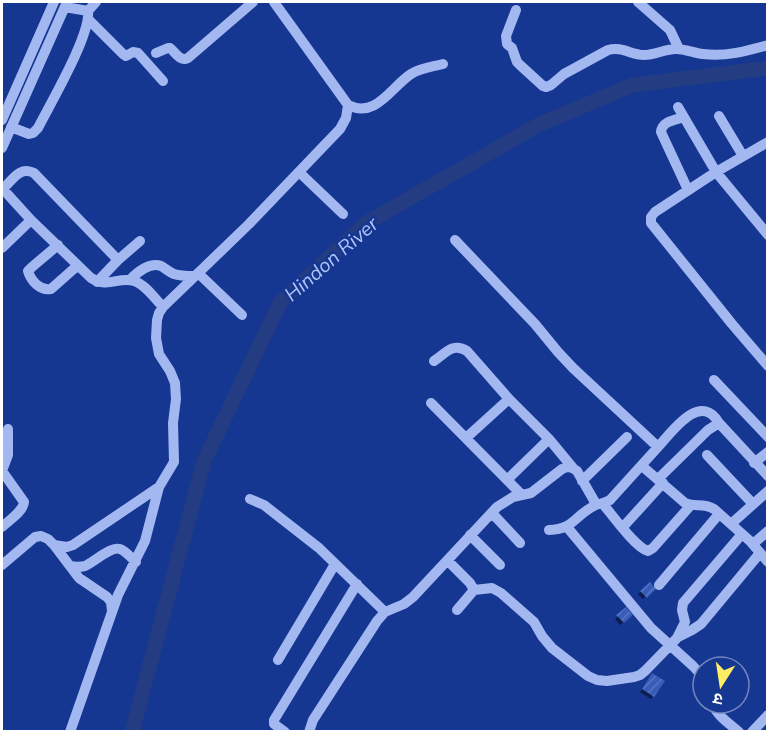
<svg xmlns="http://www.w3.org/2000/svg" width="769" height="733" viewBox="0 0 769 733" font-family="'Nunito Sans','Noto Sans Devanagari',sans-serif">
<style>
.shadow{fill:#0007}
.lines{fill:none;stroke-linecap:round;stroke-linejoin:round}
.river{stroke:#243c81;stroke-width:15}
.building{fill:url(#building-hatch)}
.minor{stroke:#a3b8f1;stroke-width:10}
.labels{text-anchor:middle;stroke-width:5;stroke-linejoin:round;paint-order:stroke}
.water-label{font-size:20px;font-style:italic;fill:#afc3f8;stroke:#153691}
</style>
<defs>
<pattern id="building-hatch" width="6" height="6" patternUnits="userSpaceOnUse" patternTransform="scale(1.5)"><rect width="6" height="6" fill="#395cb8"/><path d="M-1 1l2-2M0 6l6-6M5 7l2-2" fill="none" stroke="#5774c3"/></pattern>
</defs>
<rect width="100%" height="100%" fill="#153691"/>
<path class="shadow" d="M 650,584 L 654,589 L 643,599 L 638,594 Z
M 626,609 L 631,615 L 620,625 L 615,619 Z
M 650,678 L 653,696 L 651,699 L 640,692 Z"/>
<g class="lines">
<path class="river" d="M 132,732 L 204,461 L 280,303 L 366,223 L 540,124 L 633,85 L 768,68"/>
</g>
<path class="building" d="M 650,582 L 656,589 L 647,598 L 640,591 Z
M 626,607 L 633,615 L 624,623 L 616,615 Z
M 652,673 L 665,681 L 654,697 L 642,689 Z"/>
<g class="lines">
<path class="minor" d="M 274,2 L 348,105 C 376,119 391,87 411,74 C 420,68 432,67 443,64
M 638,2 L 670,30 L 679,49
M 65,7 L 88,11 L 96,2
M 516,10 L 506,36 L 507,44 L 512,48 L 517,62 L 520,65 L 543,86 L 546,87 L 551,85 L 564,74 L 608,50 C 622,46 631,55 644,55 C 655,55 665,49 676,49 C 685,49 694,53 703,54 C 725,57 747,51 768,45
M 88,19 L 123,54 L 126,56 L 133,52 L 138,53 L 163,81
M 156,53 L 168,48 L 170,48 C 176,53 180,62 188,58 L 253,2
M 678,107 L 716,172 L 768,235
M 719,116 L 743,156
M 684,117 C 675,120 662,121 661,132 L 688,190
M 2,120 L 54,2
M 11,127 L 29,134 L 33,133 L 38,128 C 50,104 91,35 88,11
M 768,142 L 716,172 L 655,212 L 651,217 L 651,223 L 732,324 L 768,366
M 2,148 L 67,2
M 299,172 L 343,214
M 2,188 L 31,220 L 91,278 C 108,289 119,276 134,281 C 145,284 155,299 163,307
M 3,189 C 13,179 20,166 34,173 L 118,260
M 455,240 L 535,324 L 558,352 L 573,368 L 658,447 C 672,432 700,391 719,423 L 768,476
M 58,245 L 32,267 L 28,271 C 31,281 40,291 51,289 L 77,266
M 2,248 L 31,220
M 198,273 L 242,315
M 130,280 C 137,272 150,262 161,266 C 165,268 169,272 174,274 C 180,276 188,276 194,276
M 97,282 L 118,260 L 140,241
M 434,361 C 446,353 453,342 467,351 L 509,399 L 549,439 L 573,468
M 714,380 L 768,437
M 431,403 L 522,495
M 466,438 L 509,399
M 707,455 L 753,504
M 754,463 L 768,452
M 642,466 L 685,503 C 696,508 702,502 714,509 L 750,541 L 768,562
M 2,471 L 24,502 C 23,512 9,520 2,527
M 2,471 L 8,455 L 8,429
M 658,479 L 708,430 L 719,423
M 507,480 L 549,439
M 582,481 L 627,437
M 250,499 L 264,505 L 319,548 L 385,612
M 603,504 C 613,516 635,547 648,551 L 653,548 L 691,505
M 492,513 L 520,543
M 731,524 L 768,491
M 567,527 L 651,628 L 693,666 L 703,677
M 623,527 L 663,483
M 549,530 C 573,529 573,518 592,507 C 598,503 604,504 610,500 L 658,447
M 470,535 L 500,565
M 753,544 L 768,531
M 54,545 L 67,547 L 73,545 L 159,487
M 448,561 L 470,583 L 474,590 L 457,610
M 2,565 L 35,537 L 41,536 L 48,539 L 54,545 L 79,578 L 107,597 L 111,602 L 112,611
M 70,566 C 75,567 80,567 85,566 C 94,562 111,546 120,549 C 126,551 131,558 136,562
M 659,585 L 719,514
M 474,590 L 492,588 L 501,593 L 534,622 L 542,636 L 552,648 L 588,676 L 597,680 L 607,681 L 634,677 L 640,675 L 645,671 L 678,637 L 692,630 L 701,624 L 760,553
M 678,636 L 685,622 L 682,610 L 683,603 L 742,534
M 278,660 L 335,564
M 712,703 C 717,716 729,723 739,732
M 70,732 L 118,595 L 145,541 L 159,487 L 174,462 L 173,423 L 176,399 L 175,383 L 170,371 L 159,354 L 156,338 L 157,320 L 159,313 L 163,307 L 249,224 L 340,129 L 346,118 L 348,105
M 285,732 L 274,724 L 274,720 L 357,584
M 309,732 L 313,720 L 377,621 L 385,612 L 404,604 L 413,597 L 497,507 L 513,497 L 531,493 L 562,469 C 568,466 572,467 577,471 L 596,504
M 752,732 L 768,715"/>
</g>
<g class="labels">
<g class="water-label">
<text transform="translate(331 259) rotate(-41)" y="7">Hindon River</text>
</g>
</g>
<rect width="769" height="733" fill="none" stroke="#ffffff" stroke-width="6"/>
<g transform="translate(721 685) rotate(192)"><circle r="28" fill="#153691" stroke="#7386bd" stroke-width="1.5"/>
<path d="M0-4.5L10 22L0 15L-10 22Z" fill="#ffed63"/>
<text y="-9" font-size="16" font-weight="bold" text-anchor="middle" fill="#ffffff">उ</text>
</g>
</svg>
